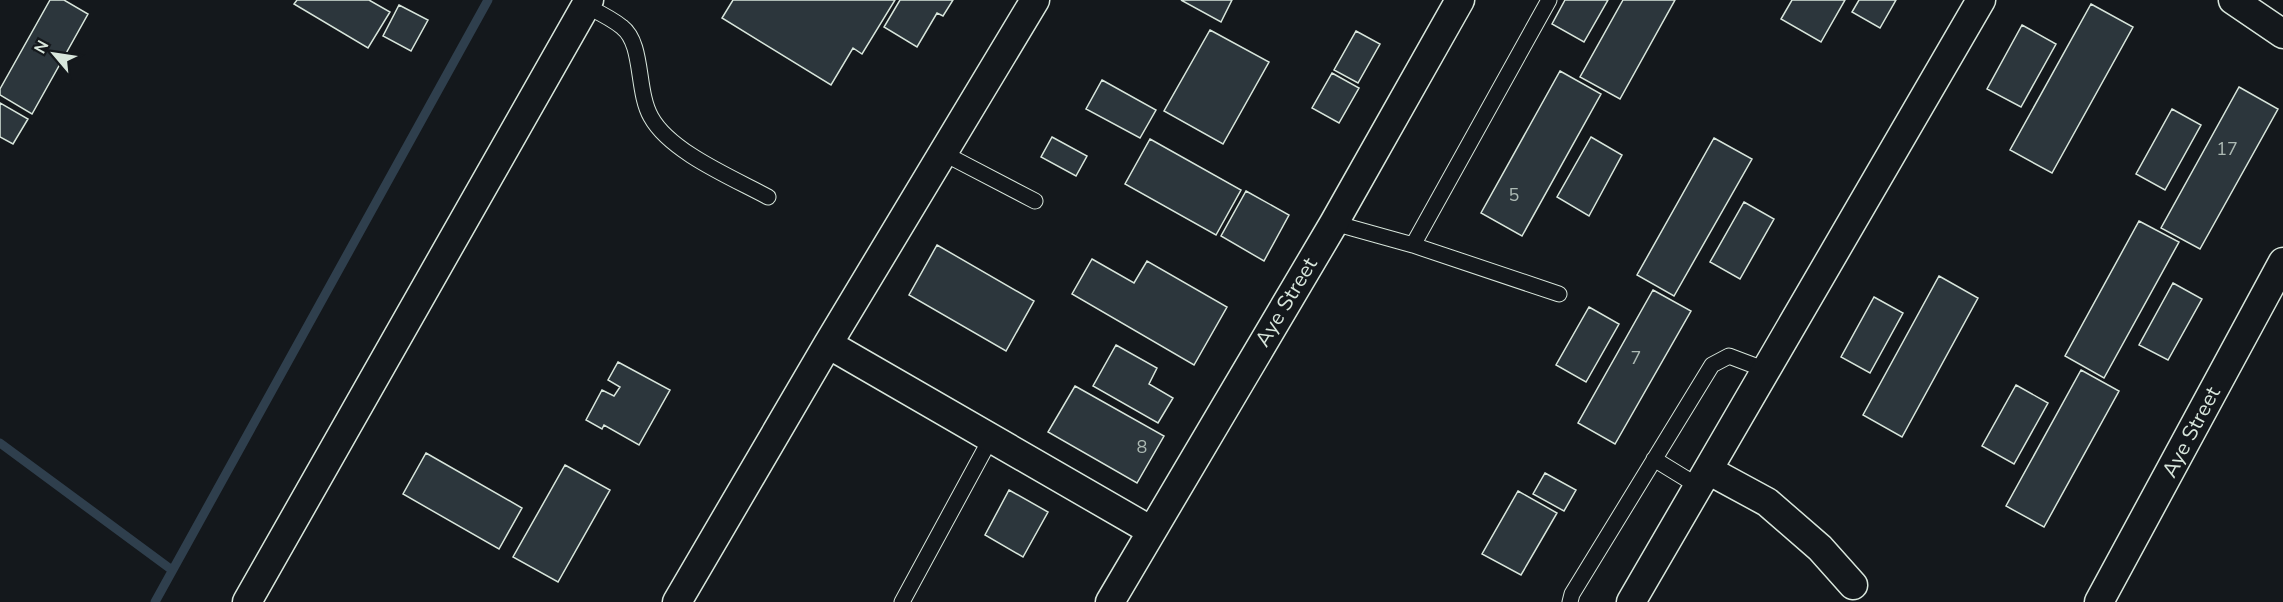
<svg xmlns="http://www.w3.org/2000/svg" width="2283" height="602" viewBox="0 0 2283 602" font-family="'Nunito Sans',sans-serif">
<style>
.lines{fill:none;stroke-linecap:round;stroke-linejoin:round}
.stream{stroke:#2f3f4d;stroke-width:9}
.building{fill:#2c363c;stroke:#d8e6dc;stroke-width:1.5}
.lane-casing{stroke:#d8e6dc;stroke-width:17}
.street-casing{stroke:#d8e6dc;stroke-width:31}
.lane{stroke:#14181c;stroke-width:15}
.street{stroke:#14181c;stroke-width:28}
.labels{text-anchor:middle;stroke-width:4.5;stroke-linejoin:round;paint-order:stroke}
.number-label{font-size:18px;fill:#adbab4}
.street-label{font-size:21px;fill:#d8e6dc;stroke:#14181c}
</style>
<rect width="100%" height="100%" fill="#14181c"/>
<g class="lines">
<path class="stream" d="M 0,443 L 172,570
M 155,602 L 488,0"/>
</g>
<path class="building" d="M 50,0 L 64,0 L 88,14 L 32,114 L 0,95 L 0,89 Z
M 297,0 L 369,0 L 390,12 L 368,48 L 294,4 Z
M 733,0 L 895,0 L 862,54 L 853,48 L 831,85 L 722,18 Z
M 900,0 L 953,0 L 943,16 L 937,13 L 917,47 L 884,27 Z
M 1181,0 L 1232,0 L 1221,22 Z
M 1565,0 L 1608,0 L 1584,42 L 1552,24 Z
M 1623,0 L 1675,0 L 1620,99 L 1580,77 Z
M 1792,0 L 1845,0 L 1821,42 L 1781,19 Z
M 1859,0 L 1896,0 L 1880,28 L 1852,12 Z
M 2091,4 L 2133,27 L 2052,173 L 2010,150 Z
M 399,5 L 428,20 L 411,51 L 383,36 Z
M 2022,25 L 2056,44 L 2021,107 L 1987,89 Z
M 1210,30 L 1269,62 L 1223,144 L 1164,111 Z
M 1356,31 L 1380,44 L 1358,83 L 1334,70 Z
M 1560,71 L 1601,94 L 1522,236 L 1481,213 Z
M 1332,73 L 1359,88 L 1339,123 L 1312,108 Z
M 1102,80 L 1156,110 L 1140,138 L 1086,109 Z
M 2239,87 L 2278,109 L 2200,249 L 2161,228 Z
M 0,103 L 28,119 L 13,144 L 0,137 Z
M 2172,109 L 2201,125 L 2165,190 L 2136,174 Z
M 1052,137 L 1087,156 L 1076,176 L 1041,157 Z
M 1591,137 L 1622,155 L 1589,216 L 1557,197 Z
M 1714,138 L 1752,159 L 1674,296 L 1637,275 Z
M 1150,139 L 1241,190 L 1216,235 L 1125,184 Z
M 1246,191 L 1289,215 L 1264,261 L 1221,236 Z
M 1744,202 L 1774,219 L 1740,279 L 1710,262 Z
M 2139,221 L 2179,242 L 2104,378 L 2065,356 Z
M 937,245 L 1034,301 L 1006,351 L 909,295 Z
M 1092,259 L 1134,283 L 1147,261 L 1227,307 L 1194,365 L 1072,294 Z
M 1939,276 L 1978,298 L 1902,437 L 1863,415 Z
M 2173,283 L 2202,299 L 2168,360 L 2139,345 Z
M 1653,290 L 1691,311 L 1615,444 L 1578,423 Z
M 1874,297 L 1903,313 L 1870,373 L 1841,357 Z
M 1589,307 L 1619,324 L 1586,382 L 1556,365 Z
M 1116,345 L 1157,368 L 1149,384 L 1173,398 L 1158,423 L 1093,386 Z
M 618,362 L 670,390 L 639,445 L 604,425 L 602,429 L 586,420 L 602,390 L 614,396 L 620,387 L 608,380 Z
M 2081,370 L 2119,391 L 2044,527 L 2006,506 Z
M 2016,385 L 2048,403 L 2014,464 L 1982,446 Z
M 1075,386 L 1164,436 L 1137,483 L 1048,432 Z
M 426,453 L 522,508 L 499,549 L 403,494 Z
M 565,465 L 610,490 L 558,582 L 513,557 Z
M 1545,473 L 1576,490 L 1564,511 L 1533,494 Z
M 1009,490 L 1048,512 L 1023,557 L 985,535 Z
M 1518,491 L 1557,513 L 1521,575 L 1482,554 Z"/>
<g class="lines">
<defs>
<path id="lane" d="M 586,6 C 598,12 611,18 622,27 C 644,44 636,91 651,117 C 670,152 733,178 768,197
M 943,153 L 1035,201
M 1334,223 L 1413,245 L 1549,0
M 1413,245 L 1559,294
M 1654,459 L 1698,486
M 902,602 L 991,438
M 1570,602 L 1572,594 L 1712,365 L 1729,356 L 1766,370"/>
<path id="street" d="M 2233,0 L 2283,34
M 828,344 L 1150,530
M 1708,470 L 1767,502 L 1820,548 L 1853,585
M 247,602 L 589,0
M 677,602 L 828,344 L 1035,0
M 1110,602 L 1334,223 L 1460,0
M 1631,602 L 1981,0
M 2099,602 L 2283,262"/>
</defs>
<use href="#lane" class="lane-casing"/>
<use href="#street" class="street-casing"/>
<use href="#lane" class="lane"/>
<use href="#street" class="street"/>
</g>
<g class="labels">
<g class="number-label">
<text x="2227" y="155">17</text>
<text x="1514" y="201">5</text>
<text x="1636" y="364">7</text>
<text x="1142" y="453">8</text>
</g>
<g class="street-label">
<text transform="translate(1286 302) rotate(-59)" y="7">Aye Street</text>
<text transform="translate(2191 432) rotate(-62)" y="7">Aye Street</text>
</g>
</g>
<g transform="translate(54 54) rotate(299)" stroke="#14181c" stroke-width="4.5" paint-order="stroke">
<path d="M0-4.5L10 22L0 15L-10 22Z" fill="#d8e6dc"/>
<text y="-9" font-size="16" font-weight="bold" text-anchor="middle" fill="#d8e6dc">N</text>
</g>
</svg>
